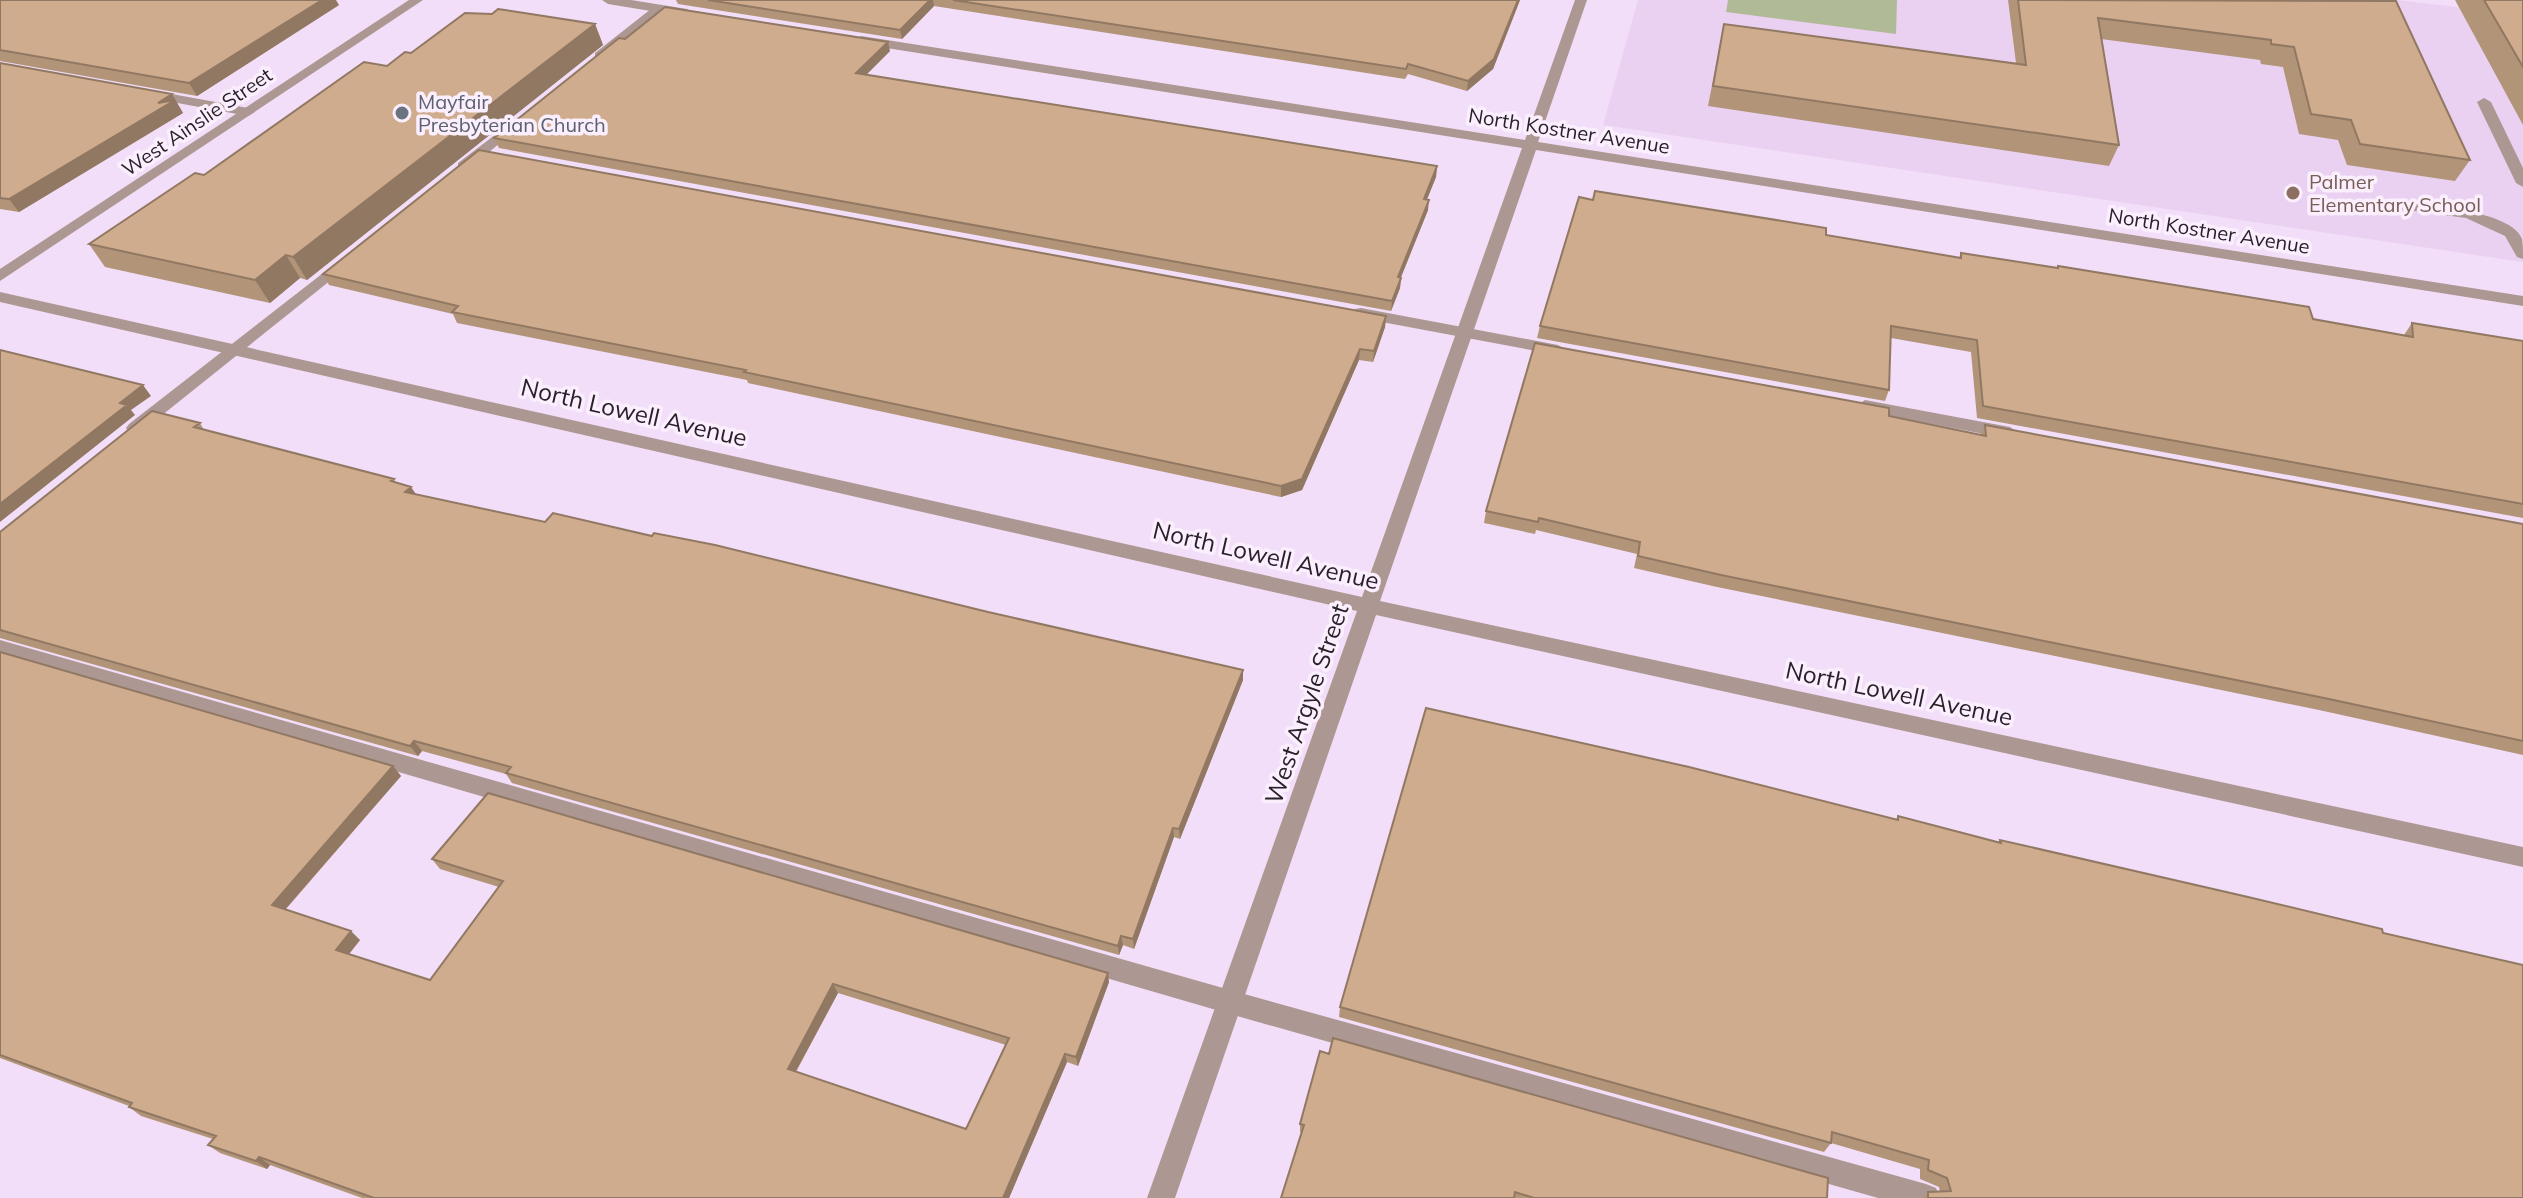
<svg xmlns="http://www.w3.org/2000/svg" width="2523" height="1198" viewBox="0 0 2523 1198" font-family="Mulish,sans-serif">
<style>
.built{fill:#ead1f1}
.green{fill:#b1ba96}
.lines{fill:none;stroke-linecap:round;stroke-linejoin:round}
.service{fill:#ad9792;fill-rule:evenodd}
.minor{fill:#ad9792;fill-rule:evenodd}
.wall{fill:#b29479;fill-rule:evenodd}
.shaded-wall{fill:#917863}
.building{fill:#cfac8d;stroke:#917863;stroke-width:2;fill-rule:evenodd}
.worship-dot{fill:#6b7280;stroke:#fbeffe;stroke-width:3}
.education-dot{fill:#8d6e63;stroke:#fbeffe;stroke-width:3}
.labels{text-anchor:middle;stroke-width:7;stroke-linejoin:round;paint-order:stroke}
.far-worship-label{font-size:20px;fill:#5b616d;stroke:#fbeffe;text-anchor:start}
.far-street-label{font-size:20px;fill:#28212a;stroke:#fbeffe}
.far-education-label{font-size:20px;fill:#785e54;stroke:#fbeffe;text-anchor:start}
.street-label{font-size:24px;fill:#28212a;stroke:#fbeffe}
</style>
<rect width="100%" height="100%" fill="#f2def8"/>
<path class="built" d="M 1638,0 L 2398,0 L 2523,15 L 2523,262 L 1603,125 Z"/>
<path class="green" d="M 1728,0 L 1897,0 L 1896,34 L 1726,12 Z"/>
<g class="lines">
<path class="service" d="M 656,5 L 666,8 L 605,59 L 595,59 L 595,53 Z
M 150,90 L 248,108 L 255,112 L 248,116 L 145,97 L 143,94 Z
M 2484,98 L 2491,102 L 2523,168 L 2523,187 L 2516,183 L 2477,102 Z
M 516,119 L 523,123 L 521,126 L 468,169 L 458,169 L 458,163 Z
M 2397,200 C 2423,204 2513,211 2522,239 C 2523,245 2523,253 2523,259 L 2517,257 L 2505,236 L 2466,218 L 2392,208 L 2389,205 Z
M 345,256 L 353,261 L 351,264 L 141,432 L 129,432 L 126,428 L 129,424 Z
M 1361,308 L 1558,345 L 1566,350 L 1558,355 L 1355,317 L 1353,313 L 1355,309 Z
M 1865,400 L 2010,427 L 2019,433 L 2010,439 L 1859,410 L 1856,406 Z
M 0,640 L 1230,990 L 1926,1184 L 1936,1188 L 1940,1198 L 1878,1198 L 1230,1014 L 0,656 Z"/>
<path class="minor" d="M 409,0 L 423,0 L 0,281 L 0,269 Z
M 602,0 L 631,0 L 687,9 L 693,13 L 687,17 L 608,4 Z
M 1575,0 L 1587,0 L 1538,142 L 2523,296 L 2523,306 L 1536,150 L 1380,601 L 2523,847 L 2523,867 L 1376,615 L 1175,1198 L 1147,1198 L 1357,611 L 0,302 L 0,292 L 1362,597 L 1522,148 L 861,44 L 854,40 L 861,36 L 1525,140 Z"/>
</g>
<path class="wall" d="M 0,0 L 339,5 L 197,96 L 0,61 Z
M 676,0 L 1520,0 L 1493,69 L 1467,91 L 1408,74 L 1405,79 L 934,6 L 902,39 L 678,4 Z
M 2008,0 L 2387,0 L 2470,160 L 2455,181 L 2347,165 L 2338,140 L 2299,134 L 2283,67 L 2261,64 L 2260,60 L 2101,39 L 2119,145 L 2109,166 L 1708,106 L 1724,24 L 2016,63 Z
M 2455,0 L 2523,0 L 2523,125 Z
M 595,24 L 603,45 L 307,280 L 300,278 L 270,303 L 105,267 L 89,244 L 204,175 L 411,53 Z
M 890,51 L 866,75 L 1437,166 L 1436,177 L 1427,199 L 1428,210 L 1401,277 L 1400,288 L 1391,311 L 499,148 L 494,138 Z
M 0,63 L 172,94 L 183,113 L 19,212 L 0,209 Z
M 1961,253 L 2057,268 L 2058,266 L 2313,319 L 2404,335 L 2412,323 L 2523,341 L 2523,518 L 1977,418 L 1971,352 L 1891,338 L 1889,390 L 1885,401 L 1537,338 L 1540,326 L 1959,258 Z
M 323,274 L 1386,316 L 1385,327 L 1373,362 L 1359,360 L 1302,490 L 1281,497 L 748,383 L 747,380 L 457,323 L 453,314 L 329,285 Z
M 1889,416 L 1980,435 L 1985,425 L 2523,524 L 2523,755 L 2319,710 L 1717,587 L 1634,568 L 1637,554 L 1536,530 L 1535,534 L 1484,523 L 1486,511 Z
M 200,423 L 204,430 L 394,479 L 396,483 L 416,495 L 545,522 L 988,612 L 1243,670 L 1243,680 L 1180,839 L 1174,837 L 1134,949 L 1123,945 L 1119,955 L 512,783 L 506,774 L 422,751 L 418,756 L 0,638 L 0,532 Z
M 0,652 L 393,766 L 401,776 L 286,909 L 360,940 L 349,954 L 430,980 L 499,887 L 440,869 L 432,859 L 1109,982 L 1078,1066 L 1067,1062 L 1009,1198 L 362,1198 L 270,1165 L 267,1169 L 220,1153 L 208,1145 L 213,1139 L 141,1116 L 129,1107 L 129,1106 L 0,1058 ZM 838,993 L 1006,1045 L 966,1129 L 796,1072 Z
M 1898,816 L 1998,843 L 2000,840 L 2383,933 L 2523,1198 L 1923,1198 L 1928,1192 L 1940,1192 L 1939,1187 L 1920,1179 L 1920,1169 L 1831,1143 L 1824,1152 L 1339,1017 L 1340,1007 L 1896,819 Z
M 1300,1124 L 1827,1198 L 1281,1198 L 1301,1132 L 1300,1132 Z"/>
<path class="shaded-wall" d="M 322,0 L 336,0 L 339,5 L 197,96 L 189,83 Z
M 930,0 L 933,0 L 934,6 L 902,39 L 900,30 Z
M 1518,0 L 1520,0 L 1493,69 L 1467,91 L 1468,81 Z
M 595,24 L 603,45 L 307,280 L 293,257 Z
M 888,42 L 890,51 L 858,83 L 856,73 Z
M 172,94 L 183,113 L 19,212 L 9,199 Z
M 1437,166 L 1436,177 L 1423,209 L 1424,199 Z
M 1429,200 L 1428,210 L 1397,287 L 1398,277 Z
M 286,255 L 300,278 L 270,303 L 255,280 Z
M 1401,278 L 1400,288 L 1391,311 L 1392,301 Z
M 1386,316 L 1385,327 L 1373,362 L 1374,351 Z
M 1360,349 L 1359,360 L 1302,490 L 1281,497 L 1281,486 Z
M 143,385 L 151,396 L 131,410 L 135,415 L 0,522 L 0,504 L 120,403 Z
M 411,487 L 418,497 L 405,492 Z
M 1243,670 L 1243,680 L 1180,839 L 1179,829 Z
M 414,741 L 422,751 L 418,756 L 410,746 Z
M 393,766 L 401,776 L 281,914 L 272,905 Z
M 1173,828 L 1174,837 L 1134,949 L 1133,939 Z
M 351,931 L 360,940 L 345,959 L 336,950 Z
M 1121,936 L 1123,945 L 1119,955 L 1118,946 Z
M 1108,973 L 1109,982 L 1078,1066 L 1076,1057 Z
M 833,984 L 838,993 L 792,1078 L 788,1069 Z
M 1065,1054 L 1067,1062 L 1009,1198 L 1003,1198 Z
M 259,1157 L 270,1165 L 267,1169 L 256,1161 Z"/>
<path class="building" d="M 0,0 L 322,0 L 189,83 L 0,50 Z
M 708,0 L 930,0 L 900,30 Z
M 953,0 L 1518,0 L 1494,59 L 1468,81 L 1408,64 L 1406,69 Z
M 2018,0 L 2396,1 L 2470,160 L 2360,144 L 2351,120 L 2311,114 L 2294,47 L 2271,44 L 2271,40 L 2098,18 L 2119,145 L 1713,86 L 1724,24 L 2026,65 Z
M 2484,0 L 2523,0 L 2523,67 Z
M 665,7 L 888,42 L 856,73 L 1437,166 L 1424,199 L 1429,200 L 1398,277 L 1401,278 L 1392,301 L 494,138 L 619,38 L 625,39 Z
M 498,9 L 595,24 L 293,257 L 286,255 L 255,280 L 89,244 L 195,173 L 204,175 L 364,62 L 387,66 L 405,52 L 411,53 L 465,13 L 492,14 Z
M 0,63 L 172,94 L 158,103 L 175,100 L 9,199 L 0,198 Z
M 479,150 L 1386,316 L 1374,351 L 1360,349 L 1302,479 L 1281,486 L 744,372 L 746,370 L 452,312 L 458,306 L 323,274 Z
M 1595,191 L 1826,228 L 1826,235 L 1961,258 L 1961,253 L 2058,268 L 2058,266 L 2309,307 L 2313,319 L 2413,337 L 2412,323 L 2523,341 L 2523,504 L 1983,406 L 1977,340 L 1891,326 L 1889,390 L 1540,326 L 1579,197 L 1593,200 Z
M 1535,343 L 1889,408 L 1889,416 L 1986,436 L 1985,425 L 2523,524 L 2523,741 L 2329,699 L 1721,575 L 1638,556 L 1640,542 L 1539,518 L 1538,522 L 1486,511 Z
M 0,350 L 143,385 L 120,403 L 127,405 L 0,504 Z
M 152,411 L 200,423 L 194,427 L 394,479 L 391,481 L 411,487 L 405,492 L 545,522 L 553,513 L 652,536 L 654,533 L 715,545 L 988,612 L 1243,670 L 1179,829 L 1173,828 L 1133,939 L 1121,936 L 1118,946 L 506,773 L 511,767 L 414,741 L 410,746 L 0,630 L 0,532 Z
M 0,652 L 393,766 L 272,905 L 351,931 L 336,950 L 430,980 L 503,881 L 432,859 L 488,793 L 1108,973 L 1076,1057 L 1065,1054 L 1003,1198 L 374,1198 L 259,1157 L 256,1161 L 208,1145 L 216,1136 L 129,1107 L 132,1103 L 0,1055 ZM 833,984 L 1009,1038 L 966,1129 L 788,1069 Z
M 1426,708 L 1689,767 L 1898,820 L 1898,816 L 2001,843 L 2000,840 L 2248,897 L 2382,929 L 2383,933 L 2523,965 L 2523,1198 L 1928,1198 L 1928,1192 L 1951,1191 L 1947,1178 L 1928,1170 L 1929,1160 L 1832,1132 L 1831,1143 L 1340,1007 Z
M 1333,1038 L 1828,1178 L 1827,1198 L 1534,1198 L 1515,1192 L 1514,1198 L 1281,1198 L 1304,1125 L 1300,1124 L 1320,1051 L 1329,1054 Z"/>
<circle class="worship-dot" cx="402" cy="113" r="8"/>
<circle class="education-dot" cx="2293" cy="193" r="8"/>
<g class="labels">
<g class="far-worship-label">
<text x="418" y="109">Mayfair<tspan x="418" dy="23">Presbyterian Church</tspan></text>
</g>
<g class="far-street-label">
<text transform="translate(197 122) rotate(-34)" y="7">West Ainslie Street</text>
<text transform="translate(1569 131) rotate(9)" y="7">North Kostner Avenue</text>
<text transform="translate(2209 231) rotate(9)" y="7">North Kostner Avenue</text>
</g>
<g class="far-education-label">
<text x="2309" y="189">Palmer<tspan x="2309" dy="23">Elementary School</tspan></text>
</g>
<g class="street-label">
<text transform="translate(634 413) rotate(13)" y="8">North Lowell Avenue</text>
<text transform="translate(1266 556) rotate(13)" y="8">North Lowell Avenue</text>
<text transform="translate(1899 694) rotate(12)" y="8">North Lowell Avenue</text>
<text transform="translate(1307 704) rotate(-71)" y="8">West Argyle Street</text>
</g>
</g>
</svg>
